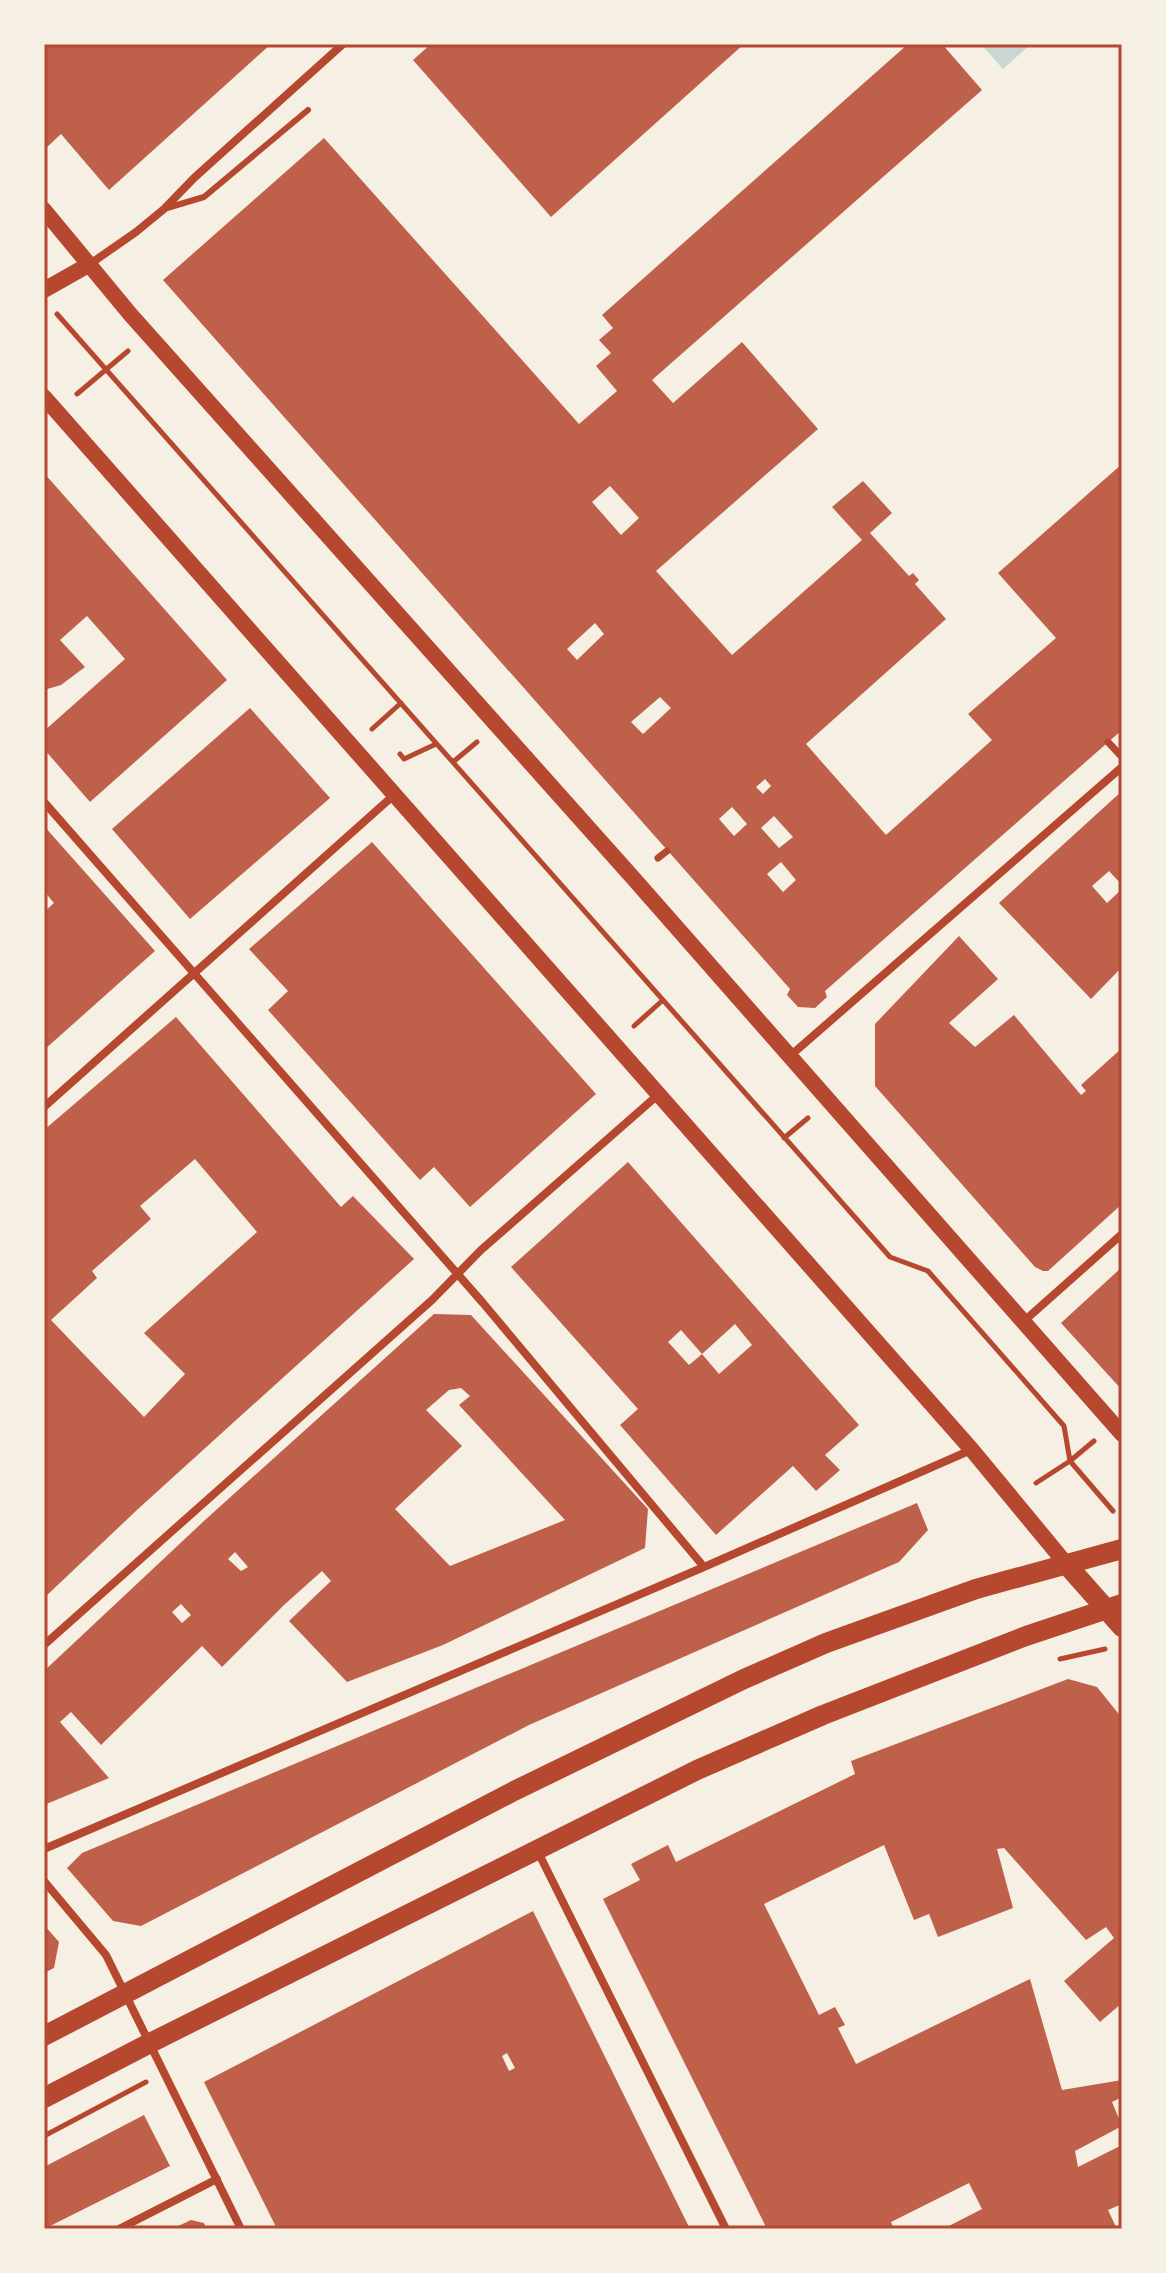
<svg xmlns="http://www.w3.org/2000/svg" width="1166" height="2273" viewBox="0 0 1166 2273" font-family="'PT Sans',sans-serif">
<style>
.water{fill:#c9d6d2}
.building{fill:#bf614a;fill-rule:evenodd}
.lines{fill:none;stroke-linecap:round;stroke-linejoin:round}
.path{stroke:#b5482f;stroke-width:5}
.service{stroke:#b5482f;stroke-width:6}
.pedestrian{stroke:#b5482f;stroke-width:7}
.minor{stroke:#b5482f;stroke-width:8}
.secondary{stroke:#b5482f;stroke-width:16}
.primary{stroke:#b5482f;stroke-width:20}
.neatline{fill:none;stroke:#b5482f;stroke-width:3}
</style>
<rect width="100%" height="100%" fill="#f6efe4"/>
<path class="water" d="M 981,44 L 1031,44 L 1003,69 Z"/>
<path class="building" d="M 44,44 L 271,44 L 109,190 L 61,134 L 44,150 Z
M 431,44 L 744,44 L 551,217 L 413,60 Z
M 908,44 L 942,44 L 982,90 L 652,380 L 673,403 L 742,342 L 818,429 L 656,571 L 732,655 L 862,540 L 832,507 L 863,481 L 892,513 L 870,533 L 909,576 L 913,573 L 919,580 L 915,584 L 946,619 L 806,744 L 886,835 L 992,740 L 968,714 L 1056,638 L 998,573 L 1122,464 L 1122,730 L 825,991 L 827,997 L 815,1008 L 798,1007 L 787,995 L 790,989 L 163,280 L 324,138 L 579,424 L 617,391 L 596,366 L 611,353 L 599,340 L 613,328 L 602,315 ZM 610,486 L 639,518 L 621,535 L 592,502 ZM 595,623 L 604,634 L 577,660 L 567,649 ZM 660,697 L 671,708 L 643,734 L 631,722 ZM 765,779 L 771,786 L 763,794 L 756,787 ZM 732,807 L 747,824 L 734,836 L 719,819 ZM 774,816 L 793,837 L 779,848 L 761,828 ZM 781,862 L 796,880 L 783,892 L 767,874 Z
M 44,473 L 227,680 L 90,802 L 44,749 L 44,731 L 125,659 L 87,616 L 60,640 L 85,667 L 61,685 L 44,690 Z
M 250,708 L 330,798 L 190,919 L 112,829 Z
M 1122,791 L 1122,885 L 1109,871 L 1092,886 L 1107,903 L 1122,889 L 1122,967 L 1091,999 L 999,903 Z
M 44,826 L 155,951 L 44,1050 L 44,912 L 54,903 L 44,891 Z
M 372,842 L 596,1094 L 470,1207 L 434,1167 L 420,1180 L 268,1010 L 288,991 L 249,949 Z
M 959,936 L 998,979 L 949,1023 L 975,1047 L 1014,1015 L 1081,1095 L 1086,1091 L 1081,1085 L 1122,1048 L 1122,1204 L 1048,1271 L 1043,1271 L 1035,1267 L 875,1086 L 875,1024 Z
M 176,1017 L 341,1207 L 353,1196 L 414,1259 L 138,1509 L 44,1598 L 44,1130 ZM 195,1159 L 257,1232 L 144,1333 L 185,1374 L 144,1417 L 51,1320 L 97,1278 L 92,1271 L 151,1219 L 140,1206 Z
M 628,1162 L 859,1425 L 825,1455 L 840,1470 L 816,1491 L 793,1466 L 716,1535 L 620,1425 L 638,1409 L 511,1267 ZM 735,1324 L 752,1345 L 719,1374 L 702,1354 ZM 681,1330 L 702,1354 L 689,1365 L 668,1342 Z
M 1122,1267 L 1122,1390 L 1061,1323 Z
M 434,1314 L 471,1315 L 648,1509 L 645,1548 L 443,1645 L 347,1682 L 289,1621 L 331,1581 L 322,1571 L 284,1605 L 222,1667 L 202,1646 L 101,1745 L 71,1712 L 60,1722 L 109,1778 L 44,1805 L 44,1671 L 205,1520 ZM 461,1388 L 470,1396 L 459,1405 L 565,1520 L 450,1566 L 395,1509 L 462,1446 L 426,1410 L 449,1390 ZM 235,1552 L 248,1567 L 241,1571 L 228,1559 ZM 181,1604 L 191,1615 L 182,1623 L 172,1612 Z
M 917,1503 L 928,1530 L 899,1562 L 529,1725 L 141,1926 L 113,1921 L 67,1868 L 82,1853 Z
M 1068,1679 L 1097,1687 L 1122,1718 L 1122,2003 L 1100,2022 L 1064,1981 L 1114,1938 L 1106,1927 L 1086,1940 L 1004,1848 L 997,1849 L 1013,1908 L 938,1937 L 929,1914 L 914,1920 L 884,1845 L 764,1904 L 819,2015 L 835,2007 L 845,2025 L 838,2028 L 856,2064 L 1030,1979 L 1062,2090 L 1122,2080 L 1122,2097 L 1112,2102 L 1122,2126 L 1075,2151 L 1078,2167 L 1122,2145 L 1122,2204 L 1108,2210 L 1116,2227 L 1122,2224 L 1122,2229 L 943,2229 L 982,2209 L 969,2183 L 891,2222 L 894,2229 L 767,2229 L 603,1899 L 640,1880 L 631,1864 L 668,1845 L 676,1862 L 855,1774 L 851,1761 Z
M 533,1911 L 690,2229 L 277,2229 L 204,2082 ZM 507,2053 L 515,2068 L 509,2071 L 502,2056 Z
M 44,1925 L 59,1942 L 54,1968 L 44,1973 Z
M 144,2115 L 170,2166 L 44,2229 L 44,2167 Z
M 191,2220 L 204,2223 L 207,2229 L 172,2229 Z"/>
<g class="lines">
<path class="path" d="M 57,314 L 890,1257 L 928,1271 L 1064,1426 L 1070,1461 L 1113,1511
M 77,394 L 128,351
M 372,729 L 401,703
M 400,754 L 404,759 L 436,744
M 453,762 L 477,742
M 634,1026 L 663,1000
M 784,1138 L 808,1118
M 1036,1483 L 1070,1461 L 1094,1441
M 1060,1659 L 1105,1649
M 44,2136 L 146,2082"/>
<path class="service" d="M 167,208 L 204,197 L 308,110"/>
<path class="pedestrian" d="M 1108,742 L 1122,757
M 658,858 L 667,851"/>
<path class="minor" d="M 90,264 L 136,232 L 164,209 L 194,178 L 343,44
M 44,802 L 483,1303 L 704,1567
M 790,1056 L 1122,767
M 44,1107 L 394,795
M 1023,1322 L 1122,1234
M 44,1645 L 432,1300 L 481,1250 L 659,1094
M 44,1849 L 704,1567 L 971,1450
M 538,1852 L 726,2229
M 44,1881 L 106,1955 L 241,2229
M 119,2229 L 217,2179"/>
<path class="secondary" d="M 44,210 L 130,314 L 634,879 L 1122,1434
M 44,290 L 90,264
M 44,397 L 972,1450 L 1067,1565"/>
<path class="primary" d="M 1067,1565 L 1122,1627
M 44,2036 L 514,1791 L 744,1679 L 826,1643 L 976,1589 L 1122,1549
M 44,2098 L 150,2043 L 697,1770 L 823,1715 L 1026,1636 L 1122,1604"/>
</g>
<rect width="1166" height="2273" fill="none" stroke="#f6efe4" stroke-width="92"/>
<rect x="46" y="46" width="1074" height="2181" class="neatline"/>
</svg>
